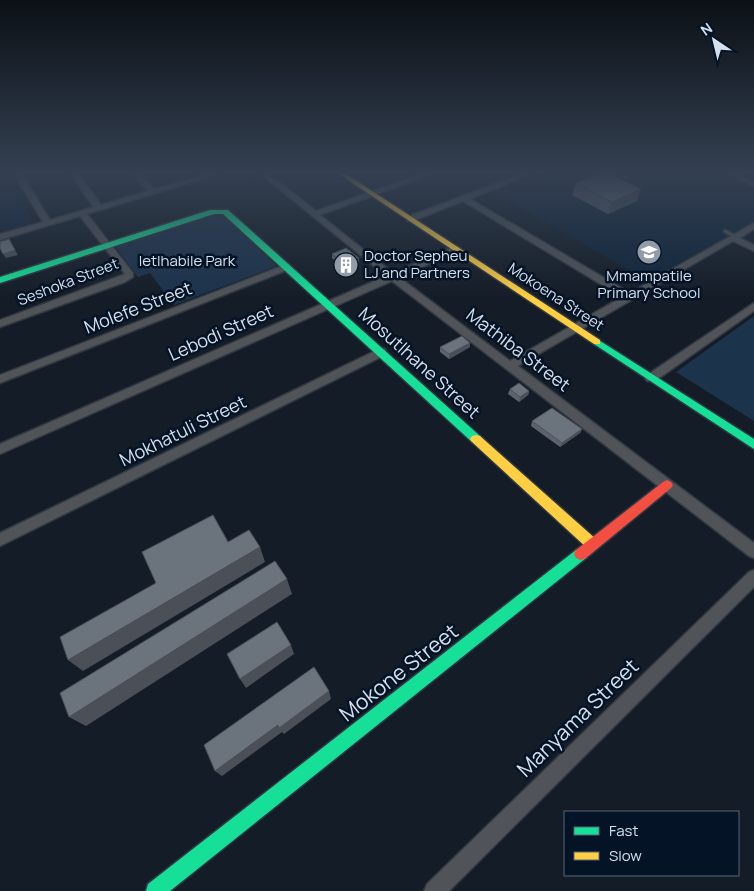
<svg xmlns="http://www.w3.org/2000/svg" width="754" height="891" viewBox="0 0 754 891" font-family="Manrope,sans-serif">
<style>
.built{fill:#0f2439}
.green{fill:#1c334c}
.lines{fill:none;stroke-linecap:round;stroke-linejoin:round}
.lane-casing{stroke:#313841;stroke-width:3}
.street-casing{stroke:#313841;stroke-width:3}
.fast-casing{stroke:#313841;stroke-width:3}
.slow-casing{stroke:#313841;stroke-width:3}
.jam-casing{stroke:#313841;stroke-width:3}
.lane{fill:#505459;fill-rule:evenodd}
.street{fill:#505459;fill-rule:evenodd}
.fast{fill:#16e098;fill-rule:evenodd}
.slow{fill:#ffcf43;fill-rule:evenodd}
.jam{fill:#f24e42;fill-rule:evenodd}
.wall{fill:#5c636c}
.shaded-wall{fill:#4b5058}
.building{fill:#6b737d;stroke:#4b5058}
.labels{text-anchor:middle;stroke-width:5;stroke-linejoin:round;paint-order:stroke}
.far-poi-label{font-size:15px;fill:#d5e0ed;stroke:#041325;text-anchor:start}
.far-park-label{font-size:15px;fill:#d3e0ef;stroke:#041325}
.far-street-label{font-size:15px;fill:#d5e0ed;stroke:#041325}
.street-label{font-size:18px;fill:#d5e0ed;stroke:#041325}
.near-street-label{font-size:21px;fill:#d5e0ed;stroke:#041325}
</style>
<rect width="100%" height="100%" fill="#141d27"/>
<path class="built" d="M 0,174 L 7,174 L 32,219 L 29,224 L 0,232 Z
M 542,174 L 721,174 L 754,187 L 754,222 L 650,282 L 493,193 Z"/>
<path class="green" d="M 212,215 L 224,216 L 277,266 L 174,305 L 150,273 L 138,277 L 115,246 Z
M 754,316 L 754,421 L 676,372 Z"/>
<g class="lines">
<defs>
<path id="lane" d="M 724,230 L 726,230 L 737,236 L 733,237 L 724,232 Z"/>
<path id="street" d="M 14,174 L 22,174 L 50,220 L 94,207 L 70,174 L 78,174 L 101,205 L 148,191 L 132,174 L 140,174 L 155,189 L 208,174 L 219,174 L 87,214 L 133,273 L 133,277 L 125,282 L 0,327 L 0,320 L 125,274 L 80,216 L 0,240 L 0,234 L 43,222 Z
M 261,174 L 269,174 L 316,211 L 422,174 L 432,174 L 320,215 L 393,273 L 453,247 L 459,247 L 459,251 L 399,277 L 510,361 L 622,297 L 463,201 L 413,221 L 407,221 L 407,217 L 521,174 L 531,174 L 470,199 L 630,293 L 754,223 L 754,229 L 740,238 L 754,245 L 754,251 L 733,241 L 518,366 L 754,543 L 754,558 L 749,556 L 392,281 L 0,454 L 0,444 L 386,276 Z
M 726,174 L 736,174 L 754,181 L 754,186 Z
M 287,264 L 290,265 L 290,269 L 0,383 L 0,375 Z
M 754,303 L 754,311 L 655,381 L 647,381 L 645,378 L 647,375 Z
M 381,348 L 385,349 L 386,352 L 385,355 L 0,546 L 0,533 Z
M 754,570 L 754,587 L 449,891 L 424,891 L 427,884 L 749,572 Z"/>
<path id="fast" d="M 210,210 L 228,210 L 480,436 L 482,439 L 480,442 L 472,442 L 223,214 L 214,214 L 0,283 L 0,277 Z
M 597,339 L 754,439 L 754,449 L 594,344 L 594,340 Z
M 581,548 L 586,550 L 588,554 L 586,558 L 170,891 L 146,891 L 148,884 L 576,550 Z"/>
<path id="slow" d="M 339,174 L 346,174 L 600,340 L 600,344 L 594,344 Z
M 476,435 L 480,436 L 597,540 L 598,544 L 597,548 L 592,550 L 587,548 L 472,442 L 470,439 L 472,436 Z"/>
<path id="jam" d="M 667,480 L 671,482 L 673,485 L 671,488 L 586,558 L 581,560 L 576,558 L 574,554 L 576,550 L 663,482 Z"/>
</defs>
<use href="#lane" class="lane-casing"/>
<use href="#street" class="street-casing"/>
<use href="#fast" class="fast-casing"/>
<use href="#slow" class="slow-casing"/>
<use href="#jam" class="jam-casing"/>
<use href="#lane" class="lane"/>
<use href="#street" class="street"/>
<use href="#fast" class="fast"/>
<use href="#slow" class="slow"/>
<use href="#jam" class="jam"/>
</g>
<path class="wall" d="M 576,183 L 637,201 L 608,214 L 572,195 Z
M 332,254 L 359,262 L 344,268 L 332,258 Z
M 440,347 L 470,347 L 449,359 L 440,352 Z
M 510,389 L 529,391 L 528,395 L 519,402 L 508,394 Z
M 532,421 L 582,429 L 580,433 L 560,447 L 531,426 Z"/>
<path class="shaded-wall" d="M 641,189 L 637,201 L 608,214 L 612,202 Z
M 15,250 L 18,255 L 6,258 L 3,254 Z
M 359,258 L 359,262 L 344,268 L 344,264 Z
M 470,343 L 470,347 L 449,359 L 449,354 Z
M 529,391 L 528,395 L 519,402 L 520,397 Z
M 582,429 L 580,433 L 560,447 L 562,443 Z
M 260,547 L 265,562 L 83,671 L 68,660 Z
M 287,579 L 292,594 L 86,726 L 69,717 Z
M 291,645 L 294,654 L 246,688 L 240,679 Z
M 329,691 L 331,699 L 284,734 L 282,732 L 222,776 L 215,771 L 278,725 Z"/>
<path class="building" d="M 600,174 L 610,174 L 641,189 L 612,202 L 576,183 Z
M 9,239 L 15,250 L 3,254 L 0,248 L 0,242 Z
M 346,248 L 359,258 L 344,264 L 332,254 Z
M 462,336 L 470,343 L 449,354 L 440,347 Z
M 519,383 L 529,391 L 520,397 L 510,389 Z
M 552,408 L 582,429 L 562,443 L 532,421 Z
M 213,515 L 228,542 L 249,530 L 260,547 L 68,660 L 60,637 L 156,583 L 142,552 Z
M 275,561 L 287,579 L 69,717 L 60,693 Z
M 277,622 L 291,645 L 240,679 L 227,654 Z
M 314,667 L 329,691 L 279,728 L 278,725 L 215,771 L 204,745 Z"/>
<linearGradient id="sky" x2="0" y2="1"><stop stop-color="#0b1015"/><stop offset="0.58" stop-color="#344052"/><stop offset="1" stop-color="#344052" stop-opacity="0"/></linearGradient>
<rect width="754" height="298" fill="url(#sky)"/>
<defs>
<symbol id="school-disc" viewBox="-11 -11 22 22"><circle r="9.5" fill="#919ca8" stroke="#041325"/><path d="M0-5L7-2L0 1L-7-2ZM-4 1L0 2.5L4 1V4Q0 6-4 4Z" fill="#fff"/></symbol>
<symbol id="building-disc" viewBox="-11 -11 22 22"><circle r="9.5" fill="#919ca8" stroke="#041325"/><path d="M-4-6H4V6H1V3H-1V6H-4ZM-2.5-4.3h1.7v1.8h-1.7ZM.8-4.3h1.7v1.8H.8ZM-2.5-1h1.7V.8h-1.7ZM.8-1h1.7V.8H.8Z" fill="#fff"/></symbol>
</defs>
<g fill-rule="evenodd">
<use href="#school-disc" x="635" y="238" width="28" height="28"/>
<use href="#building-disc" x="332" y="251" width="28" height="28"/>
</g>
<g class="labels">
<g class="far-poi-label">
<text x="364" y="261">Doctor Sepheu<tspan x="364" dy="17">LJ and Partners</tspan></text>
<text x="649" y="281" text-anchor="middle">Mmampatile<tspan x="649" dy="17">Primary School</tspan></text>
</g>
<g class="far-park-label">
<text x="187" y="266">letlhabile Park</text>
</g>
<g class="far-street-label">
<text transform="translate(68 282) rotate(-21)" y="5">Seshoka Street</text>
<text transform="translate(556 297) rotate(33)" y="5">Mokoena Street</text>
</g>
<g class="street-label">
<text transform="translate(138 308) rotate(-21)" y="6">Molefe Street</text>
<text transform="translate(221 333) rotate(-24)" y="6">Lebodi Street</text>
<text transform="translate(518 350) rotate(37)" y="6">Mathiba Street</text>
<text transform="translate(419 363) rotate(42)" y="6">Mosutlhane Street</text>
<text transform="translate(183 431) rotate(-26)" y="6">Mokhatuli Street</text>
</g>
<g class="near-street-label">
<text transform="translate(399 673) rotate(-38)" y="7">Mokone Street</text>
<text transform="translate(578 718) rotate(-44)" y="7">Manyama Street</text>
</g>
</g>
<rect x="564" y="811" width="175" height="65" fill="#041325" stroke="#586575"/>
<rect x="574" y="827" width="25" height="8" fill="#16e098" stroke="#586575"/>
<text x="609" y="836" font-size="15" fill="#d5e0ed">Fast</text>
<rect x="574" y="852" width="25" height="8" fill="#ffcf43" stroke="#586575"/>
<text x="609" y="861" font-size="15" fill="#d5e0ed">Slow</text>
<g transform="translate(714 40) rotate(325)" stroke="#041325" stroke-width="4" paint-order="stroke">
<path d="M0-4L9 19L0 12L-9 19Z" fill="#d5e0ed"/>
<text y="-8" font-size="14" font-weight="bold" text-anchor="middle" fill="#d5e0ed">N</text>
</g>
</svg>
